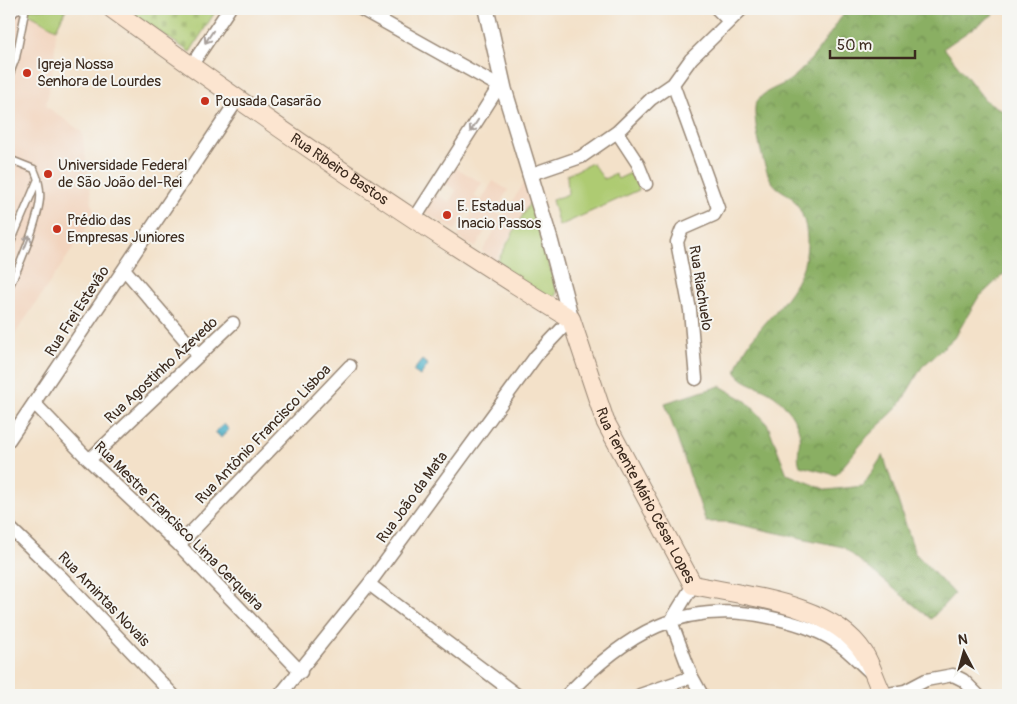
<svg xmlns="http://www.w3.org/2000/svg" width="1017" height="704" viewBox="0 0 1017 704" font-family="Pangolin,sans-serif">
<style>
.built{fill:#f2d4be}
.green{fill:#aecb72;stroke:#747a48}
.forest{fill:url(#forest-crowns);stroke:#626c41}
.cemetery{fill:url(#cemetery-stones);stroke:#747a48}
.water{fill:url(#water-ripples);stroke:#426c72}
.lines{fill:none;stroke-linecap:round;stroke-linejoin:round}
.service-casing{stroke:#978674;stroke-width:9}
.minor-casing{stroke:#978674;stroke-width:15}
.tertiary-casing{stroke:#978674;stroke-width:18}
.secondary-casing{stroke:#978674;stroke-width:20}
.service{stroke:#fff;stroke-width:6}
.minor{stroke:#fff;stroke-width:12}
.tertiary{stroke:#fff;stroke-width:15}
.secondary{stroke:#fce5d0;stroke-width:18}
.oneway{stroke:#a79f9a}
.poi-dot{fill:#c8321e;stroke:#f6f6f2;stroke-width:2}
.labels{text-anchor:middle;stroke-width:4;stroke-linejoin:round;paint-order:stroke}
.poi-label{font-size:15px;fill:#3b2a1e;stroke:#f6f6f2;text-anchor:start}
.street-label{font-size:15px;fill:#3b2a1e;stroke:#f6f6f2}
</style>
<defs>
<pattern id="forest-crowns" width="20" height="18" patternUnits="userSpaceOnUse" patternTransform="scale(1.25)"><rect width="20" height="18" fill="#8aaf64"/><path d="M2 6a3 3 0 1 1 6 0M12 15a3 3 0 1 1 6 0" fill="none" stroke="#728f52"/></pattern>
<pattern id="cemetery-stones" width="16" height="16" patternUnits="userSpaceOnUse" patternTransform="scale(1.25)"><rect width="16" height="16" fill="#aecb72"/><path d="M2 7V4a2 2 0 0 1 4 0v3zM10 15v-3a2 2 0 0 1 4 0v3z" fill="#97ae62"/></pattern>
<pattern id="water-ripples" width="26" height="14" patternUnits="userSpaceOnUse" patternTransform="scale(1.25)"><rect width="26" height="14" fill="#48afc7"/><path d="M2 4q2-2 4 0t4 0M15 11q2-2 4 0t4 0" fill="none" stroke="#3d8fa1"/></pattern>
</defs>
<rect width="100%" height="100%" fill="#f6f6f2"/>
<filter id="ink" filterUnits="userSpaceOnUse"><feTurbulence type="fractalNoise" baseFrequency=".02" numOctaves="2"/><feDisplacementMap in="SourceGraphic" scale="10" xChannelSelector="R" yChannelSelector="G"/><feConvolveMatrix kernelMatrix="1 2 1 2 8 2 1 2 1" color-interpolation-filters="sRGB"/></filter>
<filter id="wash" filterUnits="userSpaceOnUse"><feTurbulence type="fractalNoise" baseFrequency=".0096" numOctaves="4" result="noise"/><feDisplacementMap in="SourceGraphic" scale="20" xChannelSelector="R" yChannelSelector="G"/><feGaussianBlur stdDeviation="1.12" result="paint"/><feColorMatrix in="noise" values="0 0 0 0 0 0 0 0 0 0 0 0 0 0 0 0 0 1.4 0 .05"/><feComposite in="paint" operator="in"/></filter>
<g filter="url(#wash)">
<rect width="100%" height="100%" fill="#f3e1c9"/>
<path class="built" d="M 9,9 L 66,9 L 56,29 L 54,62 L 46,106 L 82,132 L 94,217 L 9,343 Z
M 453,166 L 482,183 L 474,196 L 481,201 L 493,181 L 508,190 L 495,212 L 503,217 L 525,181 L 532,201 L 495,260 L 482,252 L 499,223 L 492,219 L 475,248 L 458,237 L 474,210 L 469,207 L 455,230 L 424,212 L 435,194 L 450,202 L 456,190 L 443,182 Z"/>
<path class="green" d="M 23,9 L 66,9 L 56,29 L 25,12 Z
M 592,163 L 604,179 L 615,174 L 618,179 L 635,171 L 639,190 L 559,226 L 552,200 L 568,194 L 567,175 Z
M 530,202 L 557,291 L 555,297 L 543,298 L 496,264 Z"/>
<path class="forest" d="M 847,9 L 1001,9 L 944,48 L 985,100 L 1008,114 L 1008,270 L 978,298 L 955,337 L 922,367 L 899,406 L 867,437 L 836,475 L 800,466 C 795,453 803,440 798,428 C 793,414 782,399 769,392 C 757,385 745,384 736,373 C 747,324 804,303 807,246 C 808,229 803,209 791,197 C 785,192 777,189 773,183 C 764,174 751,114 756,103 C 763,90 779,88 790,80 C 812,64 831,31 847,9 Z
M 720,386 L 746,401 L 767,423 L 787,474 L 827,490 L 863,486 L 883,455 L 915,553 L 954,594 L 931,619 L 843,547 L 727,522 L 706,522 L 665,403 Z"/>
<path class="cemetery" d="M 124,9 L 217,9 L 190,52 Z"/>
<path class="water" d="M 422,360 L 428,365 L 420,376 L 413,371 Z
M 224,424 L 229,430 L 221,438 L 215,432 Z"/>
</g>
<g filter="url(#ink)">
<g class="lines">
<defs>
<path id="service" d="M 9,18 L 18,9
M 9,76 L 16,58 L 25,12 L 20,9
M 9,159 L 34,169 C 38,178 41,189 40,199 C 38,221 19,268 9,287
M 9,247 L 38,179"/>
<path id="minor" d="M 361,9 L 504,89
M 717,9 L 729,21
M 191,66 L 229,9
M 673,84 L 718,208 L 714,215 L 682,229 L 677,242 L 690,310 L 696,379
M 617,132 L 638,164 L 646,184
M 529,175 L 581,157 L 617,132 L 651,99 L 673,84 L 691,59 L 742,9
M 415,218 L 500,85
M 124,269 L 199,356
M 35,404 L 89,460 L 179,545 L 301,672
M 9,440 L 238,99
M 89,460 L 233,323
M 9,527 L 62,578 L 173,695
M 179,545 L 350,366
M 369,584 L 517,695
M 671,621 L 692,677 L 702,695
M 671,621 L 693,585
M 280,695 L 369,584 L 536,356 L 571,319
M 567,695 C 625,634 682,599 768,617 C 792,622 815,628 836,642 C 848,650 859,662 870,672
M 640,695 L 692,677
M 883,695 L 905,691 L 926,680 L 953,675 L 963,680 L 978,695"/>
<path id="tertiary" d="M 486,9 L 504,89 L 550,240 L 571,319"/>
<g id="secondary">
<path id="s1" d="M 112,9 C 261,117 414,223 571,319 L 605,421 L 693,585 C 745,596 833,603 864,653 C 872,666 876,682 883,695"/>
</g>
</defs>
<use href="#service" class="service-casing"/>
<use href="#minor" class="minor-casing"/>
<use href="#tertiary" class="tertiary-casing"/>
<use href="#secondary" class="secondary-casing"/>
<use href="#service" class="service"/>
<use href="#minor" class="minor"/>
<use href="#tertiary" class="tertiary"/>
<use href="#secondary" class="secondary"/>
</g>
<defs><path id="oneway-shaft" d="M-6 0H5M1.5-3L5.5 0L1.5 3" fill="none" stroke-width="1.6" stroke-linecap="round" stroke-linejoin="round" transform="scale(1.25)"/></defs>
<g class="oneway">
<use href="#oneway-shaft" transform="translate(209 37) rotate(123)"/>
<use href="#oneway-shaft" transform="translate(474 126) rotate(123)"/>
<use href="#oneway-shaft" transform="translate(27 242) rotate(-69)"/>
</g>
</g>
<g class="poi-dot">
<circle cx="27" cy="73" r="5"/>
<circle cx="205" cy="101" r="5"/>
<circle cx="48" cy="174" r="5"/>
<circle cx="447" cy="215" r="5"/>
<circle cx="57" cy="229" r="5"/>
</g>
<g class="labels">
<g class="poi-label">
<text x="37" y="69">Igreja Nossa<tspan x="37" dy="17">Senhora de Lourdes</tspan></text>
<text x="215" y="106">Pousada Casarão</text>
<text x="58" y="170">Universidade Federal<tspan x="58" dy="17">de São João del-Rei</tspan></text>
<text x="457" y="211">E. Estadual<tspan x="457" dy="17">Inacio Passos</tspan></text>
<text x="67" y="225">Prédio das<tspan x="67" dy="17">Empresas Juniores</tspan></text>
</g>
<g class="street-label">
<text dy="5" stroke="none"><textPath href="#s1" startOffset="278">Rua Ribeiro Bastos</textPath></text>
<text transform="translate(701 288) rotate(81)" y="5">Rua Riachuelo</text>
<text transform="translate(77 311) rotate(-57)" y="5">Rua Frei Estevão</text>
<text transform="translate(161 370) rotate(-43)" y="5">Rua Agostinho Azevedo</text>
<text transform="translate(263 434) rotate(-46)" y="5">Rua Antônio Francisco Lisboa</text>
<text dy="5" stroke="none"><textPath href="#s1" startOffset="746">Rua Tenente Mário César Lopes</textPath></text>
<text transform="translate(412 497) rotate(-54)" y="5">Rua João da Mata</text>
<text transform="translate(179 526) rotate(45)" y="5">Rua Mestre Francisco Lima Cerqueira</text>
<text transform="translate(104 599) rotate(46)" y="5">Rua Amintas Novais</text>
</g>
</g>
<rect width="1017" height="704" fill="none" stroke="#f6f6f2" stroke-width="30"/>
<g transform="translate(964 652) rotate(354)" stroke="#f6f6f2" stroke-width="4" paint-order="stroke">
<path d="M0-4L9 19L0 12L-9 19Z" fill="#3b2a1e"/>
<text y="-8" font-size="14" font-weight="bold" text-anchor="middle" fill="#3b2a1e">N</text>
</g>
<path d="M830 50v8h85v-8" fill="none" stroke="#3b2a1e" stroke-width="2.5"/>
<text x="837" y="50" font-size="15" fill="#3b2a1e" stroke="#f6f6f2" stroke-width="4" paint-order="stroke">50 m</text>
</svg>
